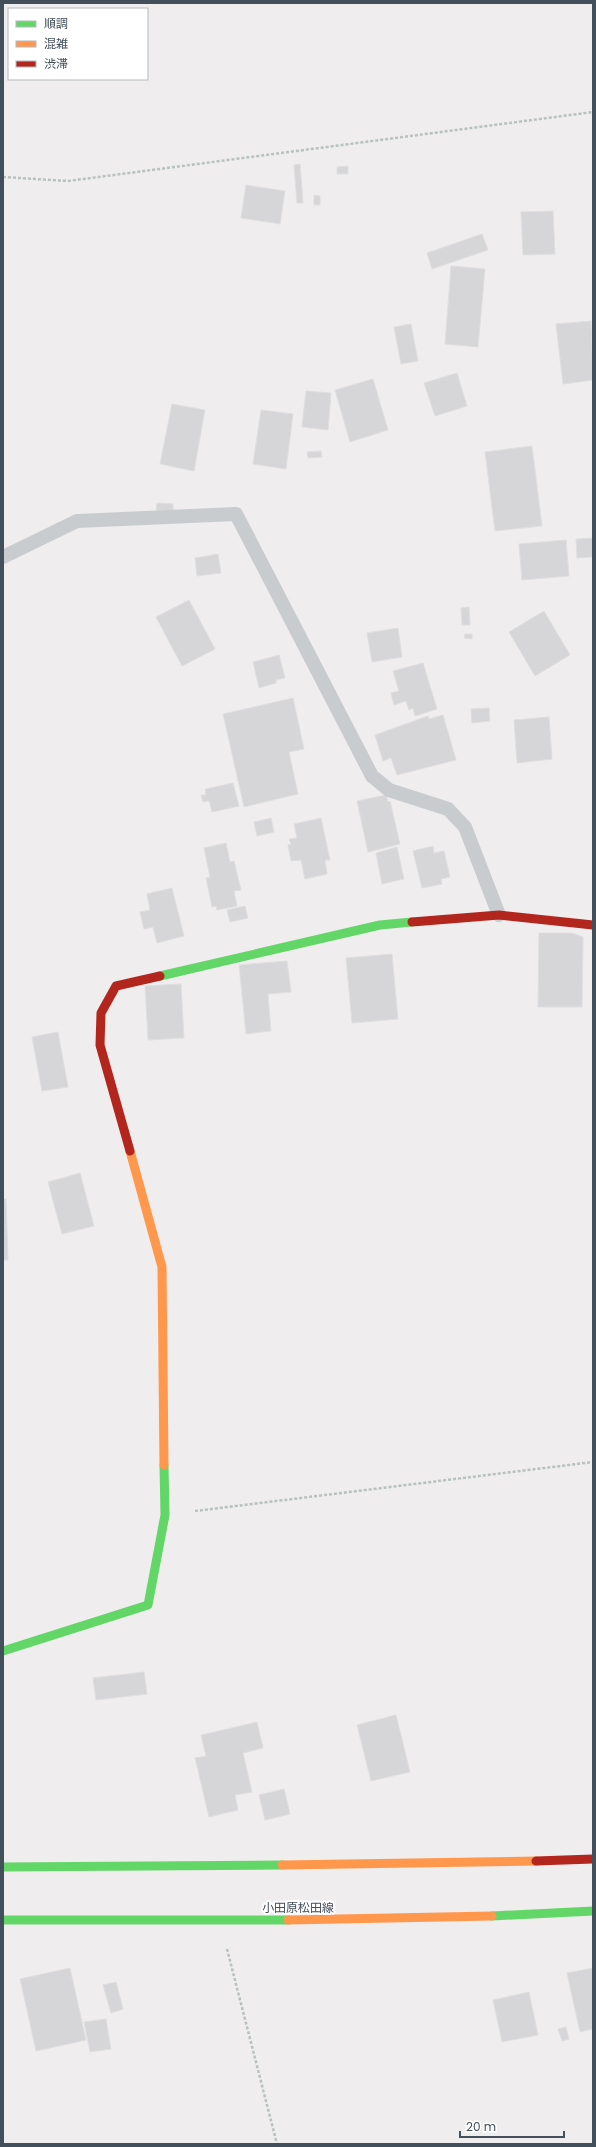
<svg xmlns="http://www.w3.org/2000/svg" width="596" height="2147" viewBox="0 0 596 2147" font-family="Poppins,'Noto Sans JP',sans-serif">
<style>
.building{fill:#d6d5d7;stroke:#e0dfe0}
.lines{fill:none;stroke-linecap:round;stroke-linejoin:round}
.path{stroke:#b5c2bf;stroke-width:2.5;stroke-dasharray:3 2;stroke-linecap:butt}
.lane{stroke:#c9ccce;stroke-width:14}
.fast{stroke:#63d668;stroke-width:9}
.slow{stroke:#ff974d;stroke-width:9}
.jam{stroke:#b3261e;stroke-width:9}
.labels{text-anchor:middle;stroke-width:4;stroke-linejoin:round;paint-order:stroke}
.street-label{font-size:12px;fill:#434f5b;stroke:#fff}
</style>
<rect width="100%" height="100%" fill="#efeded"/>
<path class="building" d="M 300,164 L 303,203 L 297,203 L 294,165 Z
M 348,166 L 348,174 L 337,174 L 337,167 Z
M 246,185 L 285,191 L 280,224 L 241,218 Z
M 314,195 L 320,196 L 320,205 L 314,205 Z
M 553,211 L 555,254 L 523,255 L 521,212 Z
M 482,234 L 488,250 L 432,269 L 427,253 Z
M 451,266 L 485,269 L 478,347 L 445,344 Z
M 591,321 L 593,380 L 563,384 L 556,324 Z
M 411,324 L 418,361 L 401,364 L 394,327 Z
M 457,373 L 467,406 L 435,416 L 424,383 Z
M 373,379 L 388,430 L 350,442 L 335,390 Z
M 306,391 L 331,393 L 328,430 L 302,427 Z
M 172,404 L 205,410 L 194,471 L 160,464 Z
M 261,410 L 293,414 L 286,469 L 253,464 Z
M 532,446 L 542,526 L 495,531 L 485,452 Z
M 321,451 L 322,457 L 308,458 L 307,452 Z
M 157,503 L 173,504 L 173,511 L 156,510 Z
M 593,538 L 593,557 L 577,558 L 576,539 Z
M 566,540 L 569,576 L 522,580 L 519,544 Z
M 218,554 L 221,573 L 197,576 L 195,558 Z
M 189,600 L 215,649 L 182,666 L 156,617 Z
M 469,607 L 470,625 L 462,625 L 461,608 Z
M 544,611 L 570,655 L 535,676 L 509,632 Z
M 398,628 L 402,657 L 372,662 L 367,633 Z
M 465,634 L 472,634 L 472,639 L 464,638 Z
M 279,655 L 285,678 L 276,680 L 276,683 L 259,688 L 253,662 Z
M 423,663 L 437,709 L 415,716 L 413,708 L 409,710 L 406,701 L 394,705 L 391,693 L 399,691 L 393,671 Z
M 293,698 L 304,749 L 289,752 L 298,794 L 244,807 L 223,714 Z
M 489,708 L 490,721 L 472,723 L 471,709 Z
M 443,715 L 456,760 L 397,775 L 391,758 L 383,761 L 375,735 L 428,716 L 429,719 Z
M 549,717 L 552,759 L 517,763 L 514,720 Z
M 233,783 L 239,806 L 212,812 L 209,801 L 203,802 L 201,795 L 206,795 L 205,789 Z
M 386,795 L 388,802 L 390,801 L 400,844 L 368,852 L 357,801 Z
M 271,818 L 274,832 L 257,836 L 254,822 Z
M 321,818 L 330,860 L 325,860 L 327,874 L 305,879 L 301,860 L 291,861 L 288,845 L 291,844 L 289,839 L 297,838 L 294,824 Z
M 226,843 L 230,862 L 234,861 L 241,890 L 234,891 L 237,906 L 217,910 L 216,906 L 212,907 L 206,878 L 210,877 L 204,848 Z
M 433,846 L 434,853 L 444,851 L 450,877 L 441,879 L 442,884 L 422,888 L 413,851 Z
M 397,847 L 404,879 L 382,884 L 376,853 Z
M 172,888 L 184,936 L 157,943 L 153,927 L 144,929 L 140,912 L 150,910 L 147,894 Z
M 245,906 L 248,918 L 230,922 L 227,910 Z
M 539,933 L 572,933 L 583,937 L 582,1007 L 538,1007 Z
M 392,954 L 398,1019 L 352,1023 L 346,958 Z
M 287,961 L 291,992 L 268,994 L 271,1031 L 246,1034 L 239,965 Z
M 181,984 L 184,1038 L 148,1040 L 145,986 Z
M 58,1032 L 68,1087 L 42,1091 L 32,1037 Z
M 80,1173 L 94,1226 L 62,1234 L 48,1182 Z
M 3,1199 L 6,1199 L 8,1260 L 3,1260 Z
M 144,1672 L 147,1694 L 96,1700 L 93,1678 Z
M 396,1715 L 410,1772 L 371,1781 L 357,1725 Z
M 257,1722 L 263,1748 L 243,1753 L 252,1792 L 235,1795 L 238,1810 L 209,1817 L 195,1758 L 206,1756 L 201,1735 Z
M 284,1789 L 290,1814 L 265,1820 L 259,1795 Z
M 70,1968 L 86,2040 L 36,2051 L 20,1979 Z
M 593,1968 L 593,2029 L 580,2032 L 567,1973 Z
M 116,1982 L 123,2009 L 111,2013 L 103,1985 Z
M 529,1992 L 538,2035 L 502,2042 L 493,2000 Z
M 106,2019 L 111,2049 L 90,2052 L 84,2022 Z
M 566,2027 L 569,2039 L 562,2041 L 558,2029 Z"/>
<g class="lines">
<path class="path" d="M 3,177 L 68,181 L 593,112
M 195,1511 L 593,1462
M 227,1949 L 277,2144"/>
<path class="lane" d="M 3,557 L 77,521 L 236,514 L 372,776 L 389,790 L 448,809 L 465,827 L 499,915"/>
<path class="fast" d="M 160,976 L 380,925 L 412,922
M 3,1651 L 148,1605 L 165,1515 L 164,1465
M 3,1867 L 282,1865
M 492,1916 L 593,1911
M 3,1920 L 288,1920"/>
<path class="slow" d="M 130,1151 L 162,1267 L 164,1465
M 282,1865 L 536,1861
M 288,1920 L 492,1916"/>
<path class="jam" d="M 412,922 L 499,915 L 593,925
M 130,1151 L 100,1045 L 101,1013 L 116,986 L 160,976
M 536,1861 L 593,1859"/>
</g>
<g class="labels">
<g class="street-label">
<text x="298" y="1912">小田原松田線</text>
</g>
</g>
<rect width="596" height="2147" fill="none" stroke="#434f5b" stroke-width="8"/>
<rect x="8" y="8" width="140" height="72" fill="#ffffff" stroke="#b4b9bd"/>
<rect x="16" y="21" width="20" height="6" fill="#63d668" stroke="#b4b9bd"/>
<text x="44" y="28" font-size="12" fill="#434f5b">順調</text>
<rect x="16" y="41" width="20" height="6" fill="#ff974d" stroke="#b4b9bd"/>
<text x="44" y="48" font-size="12" fill="#434f5b">混雑</text>
<rect x="16" y="61" width="20" height="6" fill="#b3261e" stroke="#b4b9bd"/>
<text x="44" y="68" font-size="12" fill="#434f5b">渋滞</text>
<path d="M460 2131v6h104v-6" fill="none" stroke="#434f5b" stroke-width="2"/>
<text x="466" y="2131" font-size="12" fill="#434f5b" stroke="#ffffff" stroke-width="3" paint-order="stroke">20 m</text>
</svg>
